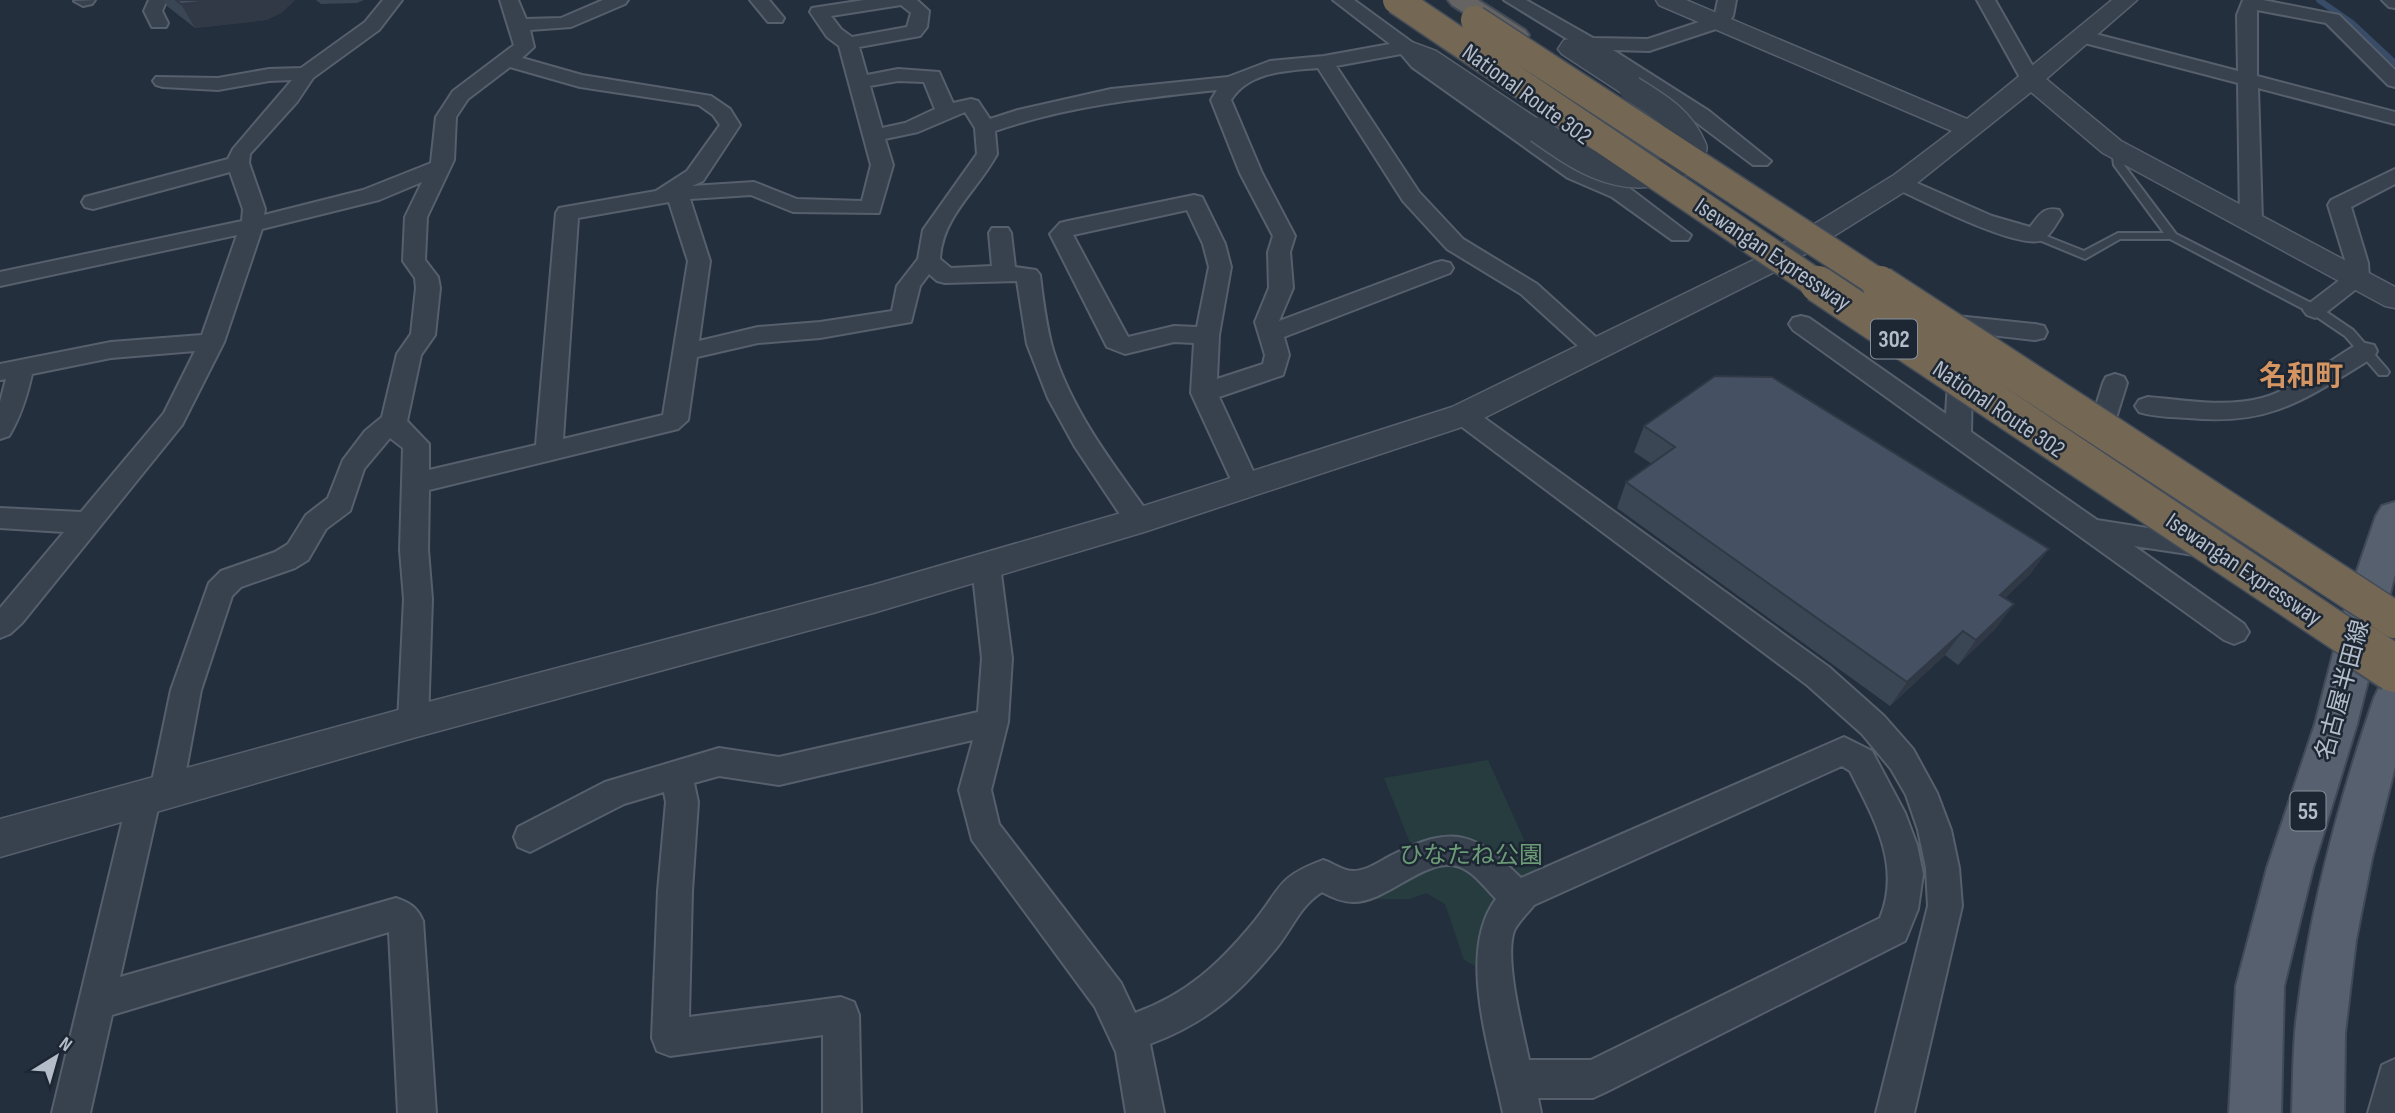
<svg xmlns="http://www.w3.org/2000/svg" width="2395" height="1113" viewBox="0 0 2395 1113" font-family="'Sofia Sans Condensed','Noto Sans JP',sans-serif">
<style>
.green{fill:#263c3f}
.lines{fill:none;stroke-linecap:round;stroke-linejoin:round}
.stream{stroke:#394c67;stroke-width:6}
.service-casing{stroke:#565f6c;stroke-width:4}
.minor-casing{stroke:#565f6c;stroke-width:4}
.tertiary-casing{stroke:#565f6c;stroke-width:3}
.primary-casing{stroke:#414a57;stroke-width:4}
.trunk-casing{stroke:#434c59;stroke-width:4}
.service{fill:#38414e;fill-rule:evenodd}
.minor{fill:#38414e;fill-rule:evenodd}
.tertiary{fill:#38414e;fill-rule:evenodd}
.primary{fill:#56606e;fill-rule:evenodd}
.trunk{fill:#656462;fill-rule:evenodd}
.tertiary-bridge-casing{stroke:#565f6c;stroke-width:28;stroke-linecap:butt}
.motorway-bridge-far2-casing{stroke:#434c59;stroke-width:31;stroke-linecap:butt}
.motorway-bridge-far1-casing{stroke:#434c59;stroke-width:39;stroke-linecap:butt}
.motorway-bridge-casing{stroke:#434c59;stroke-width:50;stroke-linecap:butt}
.tertiary-bridge{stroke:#38414e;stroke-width:25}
.motorway-bridge-far2{stroke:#746855;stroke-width:28}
.motorway-bridge-far1{stroke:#746855;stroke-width:36}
.motorway-bridge{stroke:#746855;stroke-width:46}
.wall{fill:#3b4654}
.shaded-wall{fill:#303945}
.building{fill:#455162;stroke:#303945;stroke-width:2}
.labels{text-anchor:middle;stroke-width:5;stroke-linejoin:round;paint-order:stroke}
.shield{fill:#1d2633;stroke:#878f9c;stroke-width:2}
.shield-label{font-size:23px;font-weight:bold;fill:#b4bcc9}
.street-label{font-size:24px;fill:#b4bcc9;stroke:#1d2633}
.park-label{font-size:24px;fill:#6b9a76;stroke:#1d2633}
.quarter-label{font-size:28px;font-weight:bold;fill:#d59563;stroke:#1d2633}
</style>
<rect width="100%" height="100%" fill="#242f3e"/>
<path class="green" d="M 1488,760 L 1541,877 L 1479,968 L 1464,960 L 1445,904 L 1426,893 L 1410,899 L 1370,899 L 1415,855 L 1384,778 Z"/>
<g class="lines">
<path class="stream" d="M 2319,0 L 2352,23 L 2395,63"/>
<defs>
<path id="service" d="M 2117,147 L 2122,150 L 2124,165 L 2176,234 L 2319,307 L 2353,330 L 2387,369 L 2389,372 L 2387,375 L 2379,375 L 2345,336 L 2311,313 L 2170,239 L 2120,239 L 2085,259 L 2032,237 L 2030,235 L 2036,232 L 2084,251 L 2118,233 L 2164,233 L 2114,165 L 2112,150 Z"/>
<path id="minor" d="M 95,0 L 92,4 L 83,6 L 74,1 Z
M 149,0 L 167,0 L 162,11 L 168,23 L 166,27 L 152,27 L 144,11 Z
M 383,0 L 402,0 L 379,30 L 313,78 L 297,102 L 250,154 L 249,163 L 265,209 L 264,215 L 363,190 L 431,163 L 436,117 L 453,91 L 514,45 L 500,0 L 518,0 L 526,19 L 561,18 L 603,0 L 628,0 L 625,4 L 571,27 L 530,30 L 534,47 L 522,58 L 582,75 L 711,96 L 730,109 L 740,125 L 703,181 L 692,186 L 754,182 L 797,199 L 862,201 L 871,165 L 839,46 L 827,37 L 810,12 L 812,8 L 864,0 L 917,0 L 929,11 L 927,27 L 920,36 L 859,47 L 867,75 L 898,69 L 939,72 L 953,103 L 971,99 L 978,101 L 990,119 L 1018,110 L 1111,89 L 1228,77 L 1270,61 L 1324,56 L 1390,44 L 1333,0 L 1354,0 L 1413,43 L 1426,59 L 1584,168 L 1628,187 L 1691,235 L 1688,240 L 1672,240 L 1612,197 L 1568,178 L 1412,67 L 1401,54 L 1336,66 L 1419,192 L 1463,239 L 1537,284 L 1609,349 L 1606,355 L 1597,357 L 1588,355 L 1521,294 L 1447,249 L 1403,201 L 1318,68 C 1287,71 1249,71 1231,100 L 1262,173 L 1295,236 L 1290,252 L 1293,288 L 1279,321 L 1434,263 L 1442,261 L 1450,263 L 1453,268 L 1450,273 L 1284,337 L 1289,355 L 1283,375 L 1219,397 L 1259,484 L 1255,491 L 1246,494 L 1237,491 L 1233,484 L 1191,393 L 1194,343 L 1174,342 L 1125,354 L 1107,347 L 1050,234 L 1060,223 L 1068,221 L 1194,195 L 1202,197 L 1225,244 L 1231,267 L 1219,335 L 1217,379 L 1263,364 L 1265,355 L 1255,322 L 1269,288 L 1268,252 L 1273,236 L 1240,173 L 1211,100 L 1217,90 C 1141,98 1068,106 995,131 L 997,154 C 978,190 942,216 940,259 L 951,268 L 992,266 L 989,233 L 992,228 L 1008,228 L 1011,233 L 1015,267 L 1036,270 L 1040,275 C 1043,300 1046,326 1053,350 C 1072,411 1112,463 1149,514 L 1153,521 L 1149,528 L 1139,531 L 1129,528 L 1075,447 L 1048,398 L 1027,344 L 1017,281 L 945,283 L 937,281 L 929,274 L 920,286 L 911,322 L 820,338 L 758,343 L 697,357 L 688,420 L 678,429 L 429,490 L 428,550 L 432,599 L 428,722 L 424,731 L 413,735 L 402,731 L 398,722 L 404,599 L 400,550 L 403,448 L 390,438 L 364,469 L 350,511 L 326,529 L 308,560 L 295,568 L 241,587 L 232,596 L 201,690 L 182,792 L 177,802 L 166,806 L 159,804 L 120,977 L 396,898 C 410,903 417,907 423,921 L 436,1113 L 398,1113 L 389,932 L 112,1015 L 90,1113 L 52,1113 L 128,798 L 133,788 L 144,784 L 151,786 L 171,690 L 209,583 L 221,571 L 275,552 L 288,544 L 306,515 L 328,498 L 343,460 L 365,431 L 382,417 L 397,354 L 411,334 L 416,288 L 415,278 L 403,261 L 405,217 L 422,182 L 379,200 L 262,229 L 224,342 L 182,425 L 22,623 L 10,634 L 0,638 L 0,608 L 64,532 L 0,528 L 0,508 L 81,512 L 164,413 L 195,351 L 111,358 L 32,374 C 27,396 21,416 9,436 L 0,439 L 0,402 L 6,379 L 0,380 L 0,364 L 111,342 L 202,335 L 237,235 L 0,286 L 0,272 L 242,221 L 243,209 L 230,172 L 93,209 L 85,207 L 82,202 L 85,197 L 228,159 L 233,149 L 292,80 L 269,81 L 218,90 L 163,87 L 156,85 L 153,81 L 156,77 L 218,78 L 269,69 L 301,68 L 365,22 ZM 901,5 L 911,13 L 907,27 L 852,37 L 841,29 L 831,16 ZM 510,67 L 580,87 L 699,105 L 713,115 L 720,125 L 687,171 L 656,191 L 559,208 L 556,213 L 536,445 L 429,470 L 429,444 L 407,421 L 421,355 L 435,335 L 440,288 L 438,277 L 425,260 L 427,217 L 454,160 L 456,117 L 468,99 ZM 898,81 L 924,82 L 935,109 L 905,123 L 882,128 L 870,86 ZM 965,112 L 975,128 L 977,154 L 923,230 L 918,259 L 897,286 L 892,311 L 820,322 L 758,327 L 699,341 L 710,261 L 690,199 L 751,195 L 793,212 L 879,213 L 893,165 L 885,139 L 918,132 ZM 669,202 L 688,261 L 663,415 L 563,439 L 578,218 ZM 1187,210 L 1203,244 L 1209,267 L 1197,327 L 1174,326 L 1128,337 L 1073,235 Z
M 750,0 L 769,0 L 784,18 L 782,22 L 768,22 Z
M 1504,0 L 1526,0 L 1593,38 L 1648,39 L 1711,18 L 1715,14 L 1718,0 L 1736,0 L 1733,16 L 1725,26 L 1649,51 L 1613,50 L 1709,111 L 1771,161 L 1767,165 L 1753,165 L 1665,99 Z
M 1977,0 L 1995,0 L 2040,79 L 2037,83 L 2023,83 Z
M 2243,0 L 2263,0 L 2339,15 L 2395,70 L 2395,87 L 2388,85 L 2326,23 L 2257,10 L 2257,76 L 2395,112 L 2395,124 L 2258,88 L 2262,221 L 2259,226 L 2243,226 L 2240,221 L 2238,83 L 2077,41 L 2075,37 L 2084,31 L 2238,71 L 2237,15 Z
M 2382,0 L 2395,0 L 2395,8 L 2389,7 Z
M 2395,169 L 2395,184 L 2351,207 L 2368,263 L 2369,279 L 2323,315 L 2315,318 L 2307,315 L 2303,310 L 2307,305 L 2345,276 L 2346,263 L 2328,205 L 2331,200 Z
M 1901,176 L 1992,216 L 2030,227 C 2039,216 2043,206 2059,210 L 2062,215 C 2057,222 2050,237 2042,240 C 2019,251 1917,198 1893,187 L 1890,182 L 1893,177 Z
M 1947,315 L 2035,324 L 2044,326 L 2047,332 L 2044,338 L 2035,340 L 1939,329 L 1935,323 L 1939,317 Z
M 1801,316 L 1809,318 L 1946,414 L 1948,383 L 1951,377 L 1960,374 L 1969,377 L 1972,383 L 1971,432 L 2097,520 L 2211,538 L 2215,545 L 2211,552 L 2201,556 L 2134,546 L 2244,624 L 2249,632 L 2244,640 L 2234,644 L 2224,640 L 1793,330 L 1789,324 L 1793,318 Z
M 2365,343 L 2374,345 L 2377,351 L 2374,357 C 2305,399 2272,426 2188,418 C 2171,417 2155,417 2139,412 L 2135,406 L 2139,400 L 2148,397 C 2185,400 2225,408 2262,398 C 2296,388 2326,363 2356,345 Z
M 2115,374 L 2124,377 L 2127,383 L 2112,431 L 2103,434 L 2094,431 L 2090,425 L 2103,383 L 2106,377 Z
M 1463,406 L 1472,409 L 1829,667 L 1884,716 L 1913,749 L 1937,793 L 1951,830 L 1959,868 L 1962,906 L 1914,1113 L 1876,1113 L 1928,906 L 1926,868 L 1918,830 L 1906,795 L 1891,769 L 1862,734 L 1807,685 L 1454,421 L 1450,415 L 1454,409 Z
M 986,555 L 996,558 L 1000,566 L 1012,658 L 1008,722 L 991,790 L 999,824 L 1121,983 L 1135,1013 C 1187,994 1219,964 1253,923 C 1282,888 1275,878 1323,860 C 1333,863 1343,871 1353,871 C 1367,871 1380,861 1392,855 C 1454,824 1474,832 1521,878 L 1844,737 L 1872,751 L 1905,813 L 1917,845 L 1923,874 L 1918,909 L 1905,941 L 1606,1092 L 1593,1098 L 1538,1098 L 1541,1113 L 1503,1113 C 1491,1053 1456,952 1496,899 C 1486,889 1474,872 1460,867 C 1426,855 1387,903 1353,902 C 1342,902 1331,897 1322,892 C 1300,906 1293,927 1278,946 C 1239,994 1208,1022 1150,1044 L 1164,1113 L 1126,1113 L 1116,1052 L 1095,1007 L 972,840 L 959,790 L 973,740 L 779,785 L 719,776 L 694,783 L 698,802 L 692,891 L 689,1017 L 841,997 L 854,1002 L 859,1015 L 861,1113 L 823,1113 L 823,1035 L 670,1056 L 657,1051 L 652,1038 L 658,891 L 666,802 L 664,792 L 624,804 L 530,852 L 518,847 L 514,837 L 518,827 L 605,782 L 719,748 L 779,757 L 978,712 L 982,658 L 972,566 L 976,558 ZM 1842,766 L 1850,771 C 1873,817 1902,865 1880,918 L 1591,1060 L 1529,1060 C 1523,1031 1504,959 1514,931 C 1518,922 1528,913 1534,905 Z
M 2395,1059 L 2395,1113 L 2368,1113 L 2382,1065 Z"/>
<path id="tertiary" d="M 1656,0 L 1686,0 L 1967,119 L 2112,0 L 2137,0 L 2046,79 L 2121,141 L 2395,287 L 2395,308 L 2385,306 L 2103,153 L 2031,92 L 1912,187 L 1786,266 L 1474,423 L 1144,532 L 873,613 L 413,738 L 0,857 L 0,819 L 413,706 L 873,585 L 1128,511 L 1452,407 L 1766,254 L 1894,175 L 1952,131 L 1659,5 Z
M 1585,37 L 1593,39 L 1597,44 L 1588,50 L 1641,84 L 1644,89 L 1641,94 L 1632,96 L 1623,94 L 1562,54 L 1558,49 L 1564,40 Z
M 1406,40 L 1436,51 L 1547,125 L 1551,130 L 1547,135 L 1538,138 L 1529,135 L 1420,61 L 1398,52 L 1394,47 L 1398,42 Z"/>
<path id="primary" d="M 2395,502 L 2395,574 L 2357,724 L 2313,868 L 2284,986 L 2281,1113 L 2229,1113 L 2236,986 L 2267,868 L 2315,724 L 2347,600 L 2376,516 L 2382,506 Z
M 2395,681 L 2395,767 L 2372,858 L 2356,940 L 2345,1033 L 2344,1113 L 2292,1113 C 2293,1083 2293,1052 2296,1022 C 2309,911 2338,803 2374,698 L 2380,686 Z"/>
<path id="trunk" d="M 1448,0 L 1478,0 L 1525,30 L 1529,35 L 1525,40 L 1516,43 L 1507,40 L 1452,5 Z"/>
</defs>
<use href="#service" class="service-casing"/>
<use href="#minor" class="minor-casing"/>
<use href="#tertiary" class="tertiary-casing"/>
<use href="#primary" class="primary-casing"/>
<use href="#trunk" class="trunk-casing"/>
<use href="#service" class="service"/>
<use href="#minor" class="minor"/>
<use href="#tertiary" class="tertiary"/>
<use href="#primary" class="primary"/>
<use href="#trunk" class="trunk"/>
<defs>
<path id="tertiary-bridge" d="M 1538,130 C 1575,156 1617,186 1664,171 C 1678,167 1688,161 1694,148 C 1682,119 1658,105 1632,89"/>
<path id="motorway-bridge-far2" d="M 1397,0 L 1820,286
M 1475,20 L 1883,286"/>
<path id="motorway-bridge-far1" d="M 1818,284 L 2366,650
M 1880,284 L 2395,620"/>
<path id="motorway-bridge" d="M 2363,648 L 2395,669"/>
</defs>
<use href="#tertiary-bridge" class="tertiary-bridge-casing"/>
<use href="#motorway-bridge-far2" class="motorway-bridge-far2-casing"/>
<use href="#motorway-bridge-far1" class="motorway-bridge-far1-casing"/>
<use href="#motorway-bridge" class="motorway-bridge-casing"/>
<use href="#tertiary-bridge" class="tertiary-bridge"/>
<use href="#motorway-bridge-far2" class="motorway-bridge-far2"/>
<use href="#motorway-bridge-far1" class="motorway-bridge-far1"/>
<use href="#motorway-bridge" class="motorway-bridge"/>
</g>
<path class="wall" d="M 164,0 L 295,0 L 281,13 L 266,20 L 195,28 L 167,6 Z
M 316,0 L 364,0 L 357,3 L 321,4 Z
M 1644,426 L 2049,549 L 2030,574 L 2005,598 L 2014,604 L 1995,629 L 1958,665 L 1945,655 L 1890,706 L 1617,508 L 1626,482 L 1652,464 L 1634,452 Z"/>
<path class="shaded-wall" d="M 219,0 L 295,0 L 281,13 L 266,20 L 195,28 L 181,4 Z
M 2049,549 L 2030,574 L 1982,620 L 2000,595 Z
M 2014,604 L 1995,629 L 1958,665 L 1976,640 Z
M 1963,631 L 1945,655 L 1890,706 L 1907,682 Z"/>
<path class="building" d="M 176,0 L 219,0 L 181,4 Z
M 1715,376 L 1772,377 L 2049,549 L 2000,595 L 2014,604 L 1976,640 L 1963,631 L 1907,682 L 1626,482 L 1675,447 L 1644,426 Z"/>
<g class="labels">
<g class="shield">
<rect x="1871" y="319.5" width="46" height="39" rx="5"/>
<rect x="2290.5" y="791.5" width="35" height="39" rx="5"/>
</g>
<g class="shield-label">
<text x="1894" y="347">302</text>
<text x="2308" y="819">55</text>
</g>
<g class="street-label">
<text transform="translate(1527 94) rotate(36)" y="8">National Route 302</text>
<text transform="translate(1773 254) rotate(34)" y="8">Isewangan Expressway</text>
<text transform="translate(1999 409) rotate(34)" y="8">National Route 302</text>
<text transform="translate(2244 569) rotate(34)" y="8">Isewangan Expressway</text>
<text transform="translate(2342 690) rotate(-75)" y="8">名古屋半田線</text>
</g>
<g class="park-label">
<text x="1471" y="863">ひなたね公園</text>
</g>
<g class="quarter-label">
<text x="2301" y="385">名和町</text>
</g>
</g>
<g transform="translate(56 1057) rotate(37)" stroke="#1d2633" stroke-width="5" paint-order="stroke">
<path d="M0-5L12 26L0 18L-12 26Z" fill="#b4bcc9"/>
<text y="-10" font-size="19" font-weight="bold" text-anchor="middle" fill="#b4bcc9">N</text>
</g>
</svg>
